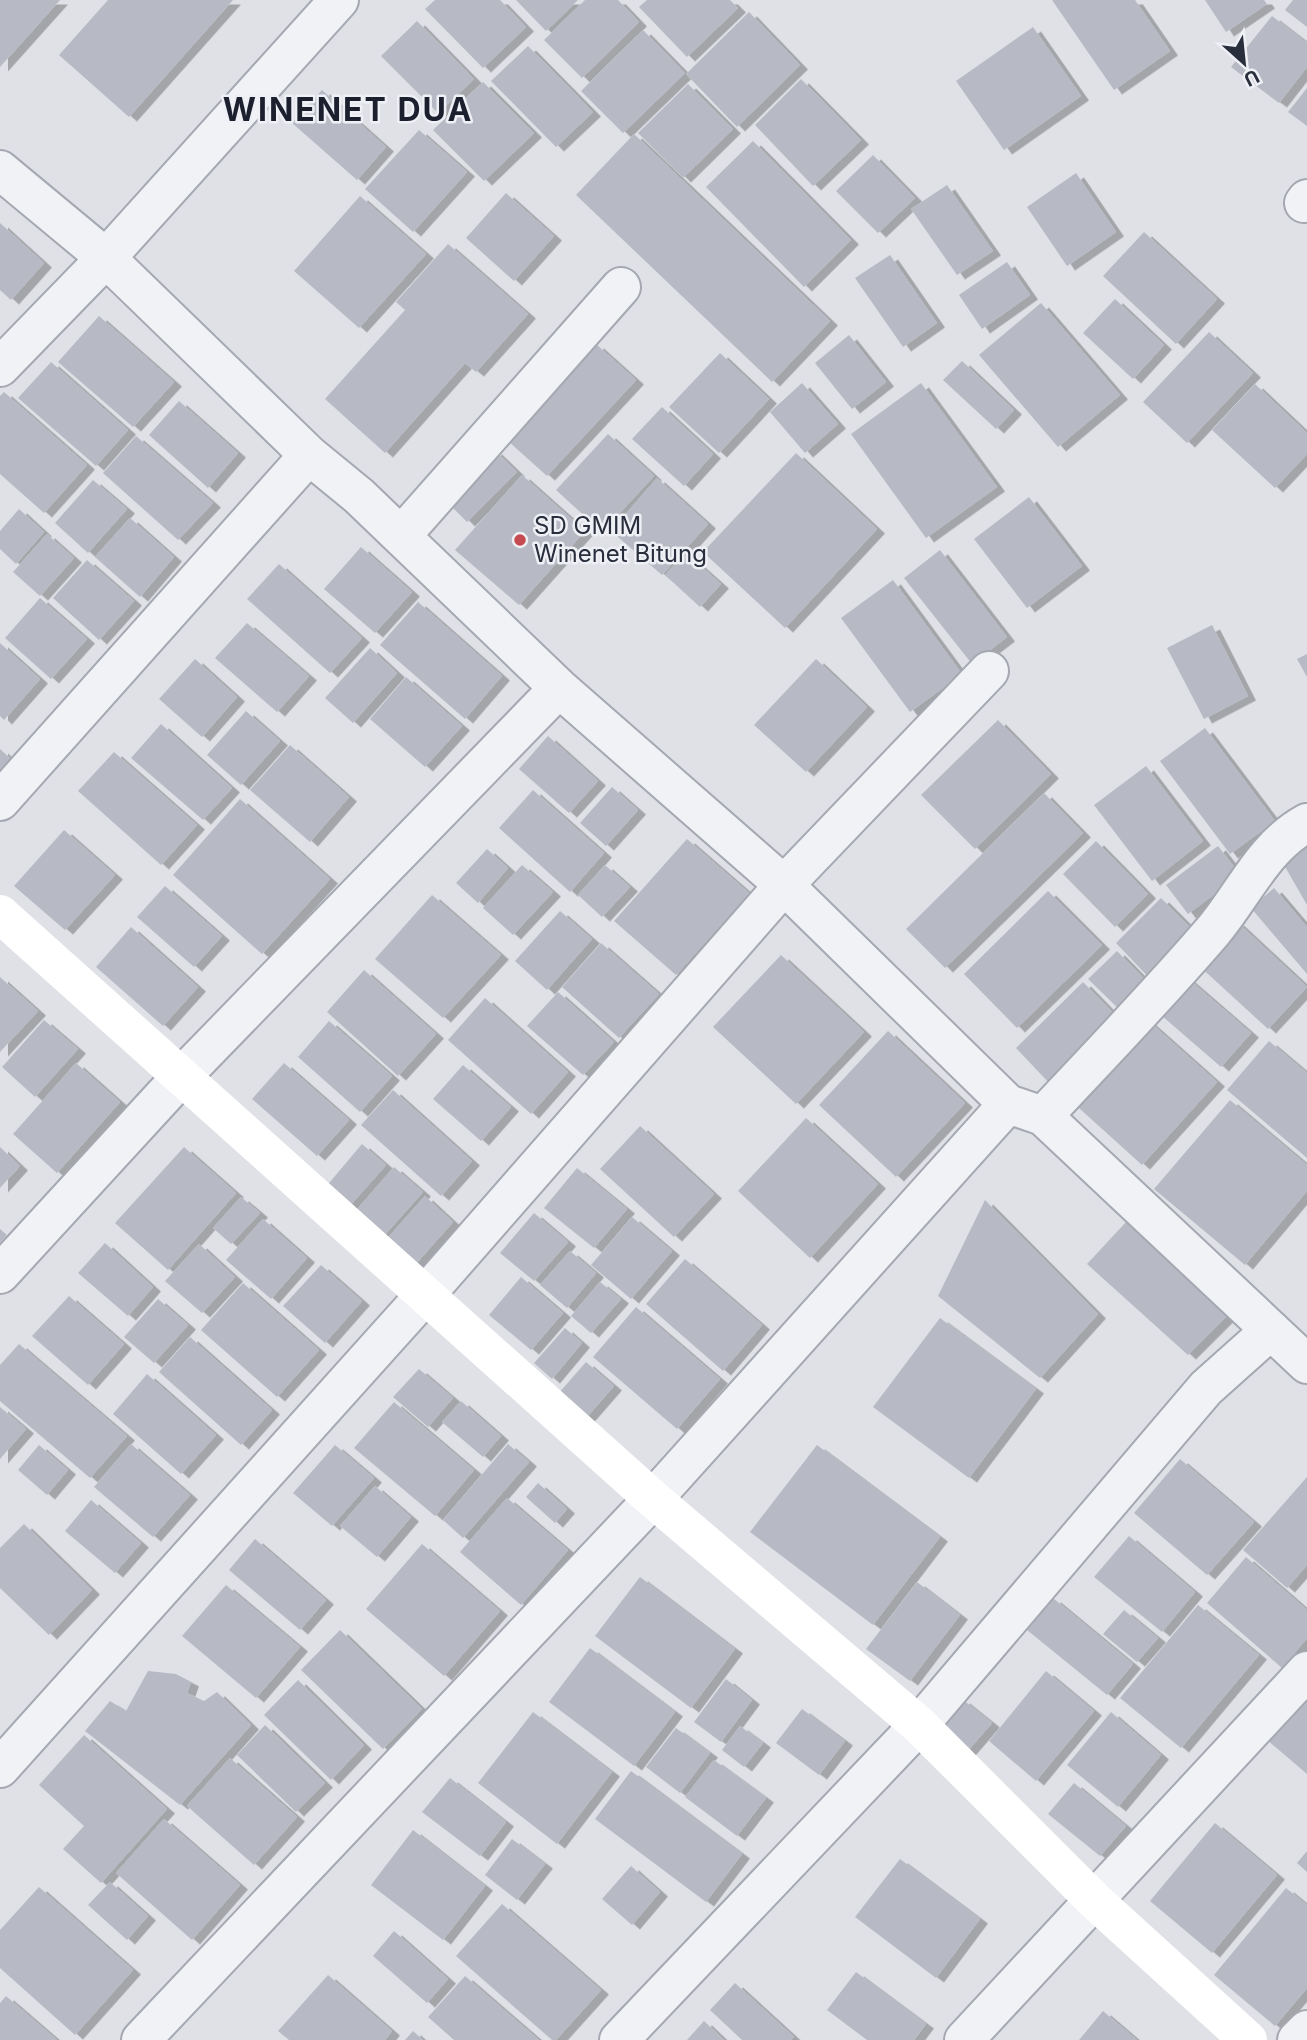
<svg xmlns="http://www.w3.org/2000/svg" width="1307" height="2040" viewBox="0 0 1307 2040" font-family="Inter,sans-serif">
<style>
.building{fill:#b7bac4;filter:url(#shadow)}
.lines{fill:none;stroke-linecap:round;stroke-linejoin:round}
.street-casing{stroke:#a5a8b1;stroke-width:42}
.street{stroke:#f1f2f6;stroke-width:38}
.secondary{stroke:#fff;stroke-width:38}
.poi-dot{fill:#c54b50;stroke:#eef0f5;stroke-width:2.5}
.labels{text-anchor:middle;stroke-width:5;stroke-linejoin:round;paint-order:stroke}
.poi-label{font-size:24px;fill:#292e3d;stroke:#eef0f5;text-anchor:start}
.district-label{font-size:32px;font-weight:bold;letter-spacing:2px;fill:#1b1f2e;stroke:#eef0f5}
</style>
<defs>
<filter id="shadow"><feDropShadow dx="8" dy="4.5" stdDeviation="0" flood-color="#0004"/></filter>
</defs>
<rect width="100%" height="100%" fill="#dfe1e7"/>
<path class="building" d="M 0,0 L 60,0 L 0,67 Z
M 108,0 L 233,0 L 129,117 L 59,55 Z
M 435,0 L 500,0 L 526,27 L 483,68 L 425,9 Z
M 516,0 L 578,0 L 546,31 Z
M 585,0 L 618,0 L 639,22 L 582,78 L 544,40 Z
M 647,0 L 730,0 L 738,8 L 687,57 L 639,7 Z
M 1052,0 L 1135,0 L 1170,51 L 1114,90 Z
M 1205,0 L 1264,0 L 1267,4 L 1226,32 Z
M 1293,0 L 1307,0 L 1307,27 L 1285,10 Z
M 749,12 L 800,65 L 737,127 L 686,74 Z
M 1272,16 L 1307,43 L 1307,67 L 1279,103 L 1231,67 Z
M 417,21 L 474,79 L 438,113 L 381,56 Z
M 1033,27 L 1081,96 L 1004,150 L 956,81 Z
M 643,30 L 685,73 L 623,133 L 581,91 Z
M 528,46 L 593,112 L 556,147 L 491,81 Z
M 801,79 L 861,140 L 813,186 L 755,125 Z
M 483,82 L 534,133 L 484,181 L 433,130 Z
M 688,84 L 733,129 L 683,178 L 638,133 Z
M 1307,88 L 1307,126 L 1288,112 Z
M 322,90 L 386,147 L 357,180 L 292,123 Z
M 419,130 L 467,172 L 413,232 L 365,189 Z
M 634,134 L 830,321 L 772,382 L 576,195 Z
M 753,141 L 851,240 L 804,287 L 706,187 Z
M 873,155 L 915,198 L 878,233 L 836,191 Z
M 1076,173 L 1116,232 L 1067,266 L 1027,207 Z
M 947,185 L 993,251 L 957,275 L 911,209 Z
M 506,193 L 554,236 L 514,281 L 466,238 Z
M 360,196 L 426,254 L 359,328 L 294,271 Z
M 0,223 L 44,263 L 11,300 L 0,290 Z
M 1144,232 L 1217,299 L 1176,344 L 1103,276 Z
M 448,244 L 528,314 L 476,372 L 465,363 L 385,453 L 325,399 L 405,310 L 396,302 Z
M 890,255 L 937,323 L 903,347 L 855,278 Z
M 1007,262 L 1030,295 L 982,329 L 959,295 Z
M 1115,299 L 1164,345 L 1133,379 L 1083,333 Z
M 1041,303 L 1120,395 L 1058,447 L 979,355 Z
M 99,316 L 174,382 L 133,427 L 58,362 Z
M 1209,332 L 1253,373 L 1187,443 L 1143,402 Z
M 849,335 L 886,382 L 852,409 L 815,363 Z
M 596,344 L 636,380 L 547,476 L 508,441 Z
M 720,353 L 769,399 L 719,453 L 669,407 Z
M 962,361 L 1014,410 L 996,429 L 943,380 Z
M 51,362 L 128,430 L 96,466 L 18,398 Z
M 802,383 L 838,424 L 805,453 L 770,412 Z
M 921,383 L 997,487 L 926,538 L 851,434 Z
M 1255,384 L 1307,433 L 1307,454 L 1275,488 L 1212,430 Z
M 4,392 L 87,465 L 44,513 L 0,474 L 0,396 Z
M 179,401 L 238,453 L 208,488 L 149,435 Z
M 662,407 L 713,454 L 684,486 L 632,439 Z
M 608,434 L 654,476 L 602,532 L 556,490 Z
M 136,436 L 213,503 L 178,540 L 103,473 Z
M 494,450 L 517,472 L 467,522 L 445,500 Z
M 796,453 L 877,529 L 785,628 L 703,552 Z
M 522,475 L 585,531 L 519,605 L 455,550 Z
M 657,478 L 708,524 L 662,575 L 611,531 Z
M 93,480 L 127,509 L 88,553 L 55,523 Z
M 1029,497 L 1082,566 L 1027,608 L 974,539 Z
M 19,509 L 44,532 L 16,564 L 0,549 L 0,531 Z
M 130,518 L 174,557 L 140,597 L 95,557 Z
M 47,534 L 74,558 L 40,596 L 13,572 Z
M 361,547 L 412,592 L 375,633 L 324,589 Z
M 940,550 L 1007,637 L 972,664 L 904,578 Z
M 686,553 L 721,584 L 700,607 L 665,575 Z
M 87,560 L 134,601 L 99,640 L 53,598 Z
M 279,564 L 362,638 L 330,673 L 247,599 Z
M 893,580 L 962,674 L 910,712 L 841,618 Z
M 40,598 L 87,639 L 51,679 L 5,638 Z
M 418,602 L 502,676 L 465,719 L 380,645 Z
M 247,623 L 309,676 L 277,712 L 215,658 Z
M 1212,625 L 1248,696 L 1204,719 L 1167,648 Z
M 0,643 L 40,679 L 4,720 L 0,716 Z
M 370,648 L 397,673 L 353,723 L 325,698 Z
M 1307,654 L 1307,677 L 1297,659 Z
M 195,659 L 237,697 L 202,737 L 159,699 Z
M 816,659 L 867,707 L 806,772 L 754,725 Z
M 406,677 L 462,726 L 425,767 L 370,719 Z
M 246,711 L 280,741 L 241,785 L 207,755 Z
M 998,720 L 1051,774 L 975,849 L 921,795 Z
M 161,724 L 232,788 L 203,820 L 131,758 Z
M 1205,728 L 1275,821 L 1230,854 L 1160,761 Z
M 548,736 L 598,781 L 569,813 L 519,769 Z
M 290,745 L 349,797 L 310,842 L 250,790 Z
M 0,749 L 11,759 L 0,771 Z
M 114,752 L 197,825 L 161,865 L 78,791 Z
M 1146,766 L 1203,841 L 1152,881 L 1094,805 Z
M 612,787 L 638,810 L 606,846 L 580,823 Z
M 533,790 L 604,853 L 570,892 L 499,828 Z
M 1044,793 L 1083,833 L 945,968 L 906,929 Z
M 240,799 L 330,879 L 262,954 L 173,875 Z
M 64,830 L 115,875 L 65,930 L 14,886 Z
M 687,839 L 749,893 L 676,975 L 614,921 Z
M 1096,841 L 1148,894 L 1115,927 L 1063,874 Z
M 1307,842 L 1307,905 L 1280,858 Z
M 1218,846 L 1240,875 L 1188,914 L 1166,885 Z
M 487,849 L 508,868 L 478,903 L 456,883 Z
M 522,865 L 553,892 L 513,935 L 483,908 Z
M 605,865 L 630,887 L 602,917 L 578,895 Z
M 165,886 L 222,936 L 194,967 L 137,917 Z
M 1274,888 L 1307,927 L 1307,974 L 1251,908 Z
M 1048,891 L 1102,945 L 1017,1028 L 964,974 Z
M 432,895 L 501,955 L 443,1018 L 375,959 Z
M 1161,898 L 1202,939 L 1155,984 L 1116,943 Z
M 560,911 L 592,939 L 547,990 L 515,961 Z
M 1236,921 L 1307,987 L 1268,1029 L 1196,963 Z
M 131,927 L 198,987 L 163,1026 L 96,967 Z
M 601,943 L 659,994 L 619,1038 L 562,987 Z
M 1117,951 L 1152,987 L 1124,1014 L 1088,979 Z
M 781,955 L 864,1032 L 796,1104 L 713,1027 Z
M 364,970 L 436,1034 L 398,1076 L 327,1012 Z
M 1184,975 L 1251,1033 L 1221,1067 L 1154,1009 Z
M 0,977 L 38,1011 L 0,1052 Z
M 1083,982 L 1118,1018 L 1050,1084 L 1016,1048 Z
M 558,992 L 614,1042 L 583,1075 L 527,1026 Z
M 485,998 L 568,1072 L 531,1114 L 448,1040 Z
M 1144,1017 L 1217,1082 L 1142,1165 L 1069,1099 Z
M 44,1020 L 78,1049 L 35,1097 L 2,1067 Z
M 329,1021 L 392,1076 L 360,1112 L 298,1057 Z
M 888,1031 L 965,1103 L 896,1177 L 819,1105 Z
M 1269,1041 L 1307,1073 L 1307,1158 L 1227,1090 Z
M 76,1063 L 120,1102 L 57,1173 L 13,1134 Z
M 284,1063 L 349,1120 L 317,1156 L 252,1099 Z
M 463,1065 L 511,1107 L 481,1141 L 433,1099 Z
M 393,1090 L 472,1161 L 441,1196 L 361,1125 Z
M 1230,1100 L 1307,1165 L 1307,1191 L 1245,1265 L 1154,1189 Z
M 806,1118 L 878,1184 L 810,1258 L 738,1191 Z
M 640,1126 L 714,1194 L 674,1237 L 600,1169 Z
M 362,1144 L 386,1165 L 347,1209 L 324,1189 Z
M 0,1147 L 20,1166 L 0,1188 Z
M 184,1147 L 236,1193 L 168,1270 L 115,1223 Z
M 394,1167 L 423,1192 L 381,1239 L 353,1214 Z
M 577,1168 L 627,1209 L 594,1248 L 544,1208 Z
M 425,1196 L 453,1222 L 414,1266 L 386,1240 Z
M 241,1197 L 260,1213 L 231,1244 L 213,1228 Z
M 985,1200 L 1098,1314 L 1040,1378 L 938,1296 Z
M 534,1213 L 568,1242 L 534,1281 L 500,1253 Z
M 632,1217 L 672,1251 L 631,1299 L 591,1265 Z
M 263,1219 L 307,1258 L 271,1299 L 226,1260 Z
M 1127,1221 L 1234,1309 L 1188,1355 L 1087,1264 Z
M 0,1229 L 7,1235 L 0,1243 Z
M 105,1243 L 153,1287 L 128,1316 L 78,1273 Z
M 199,1244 L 235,1277 L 202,1313 L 165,1281 Z
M 570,1251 L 596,1273 L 567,1308 L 540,1285 Z
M 685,1259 L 762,1325 L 723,1371 L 646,1304 Z
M 321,1265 L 362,1301 L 325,1343 L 283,1306 Z
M 521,1277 L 563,1313 L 531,1350 L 489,1315 Z
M 600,1282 L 621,1299 L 591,1333 L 571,1316 Z
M 243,1283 L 319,1350 L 277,1397 L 201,1330 Z
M 69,1296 L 124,1344 L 88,1385 L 32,1336 Z
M 158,1299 L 188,1325 L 154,1363 L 124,1337 Z
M 636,1307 L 720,1379 L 677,1429 L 593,1357 Z
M 940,1318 L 1036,1389 L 969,1478 L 873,1407 Z
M 565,1328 L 582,1343 L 552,1379 L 534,1363 Z
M 190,1337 L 272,1410 L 241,1445 L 159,1372 Z
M 19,1344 L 127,1436 L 90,1478 L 0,1401 L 0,1365 Z
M 586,1362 L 614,1386 L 579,1426 L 551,1402 Z
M 419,1369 L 453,1398 L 428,1427 L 393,1397 Z
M 147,1374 L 216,1435 L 181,1474 L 113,1414 Z
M 461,1401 L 501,1436 L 483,1457 L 442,1422 Z
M 394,1402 L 474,1470 L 435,1516 L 354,1448 Z
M 0,1407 L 26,1429 L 0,1459 Z
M 131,1444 L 190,1495 L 153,1537 L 94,1487 Z
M 508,1444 L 529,1462 L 463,1538 L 443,1520 Z
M 39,1445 L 68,1470 L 47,1495 L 18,1470 Z
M 335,1445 L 374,1478 L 332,1526 L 293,1493 Z
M 817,1445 L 940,1537 L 873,1625 L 750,1532 Z
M 1180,1459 L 1254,1522 L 1207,1575 L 1134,1513 Z
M 1307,1477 L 1307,1565 L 1287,1588 L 1243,1550 Z
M 538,1483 L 567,1509 L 555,1523 L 526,1497 Z
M 375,1486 L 411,1517 L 377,1557 L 340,1526 Z
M 507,1498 L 568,1550 L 521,1605 L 460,1552 Z
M 91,1500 L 141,1543 L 115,1573 L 65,1531 Z
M 24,1524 L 92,1590 L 49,1635 L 0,1588 L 0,1548 Z
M 1129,1536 L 1195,1592 L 1162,1632 L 1094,1577 Z
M 255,1539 L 326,1600 L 300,1630 L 229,1570 Z
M 422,1544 L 500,1611 L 444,1676 L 366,1609 Z
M 1246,1557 L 1307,1610 L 1307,1638 L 1282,1668 L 1207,1603 Z
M 640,1577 L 735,1649 L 691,1708 L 595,1636 Z
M 917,1582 L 960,1615 L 910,1681 L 866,1649 Z
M 226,1585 L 300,1647 L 256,1698 L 182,1636 Z
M 1053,1598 L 1133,1664 L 1107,1695 L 1027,1630 Z
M 1198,1605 L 1259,1655 L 1181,1748 L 1120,1698 Z
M 1124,1610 L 1158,1638 L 1137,1662 L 1103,1634 Z
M 340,1630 L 422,1709 L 383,1749 L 301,1670 Z
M 590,1648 L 675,1712 L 634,1766 L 549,1702 Z
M 148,1671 L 176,1674 L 191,1682 L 187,1693 L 204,1701 L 217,1692 L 251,1725 L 180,1805 L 85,1731 L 110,1701 L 126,1711 Z
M 1046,1671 L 1094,1711 L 1036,1781 L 989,1741 Z
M 726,1679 L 752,1700 L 721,1742 L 694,1722 Z
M 298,1680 L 364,1745 L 331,1780 L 264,1715 Z
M 1307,1694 L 1307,1774 L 1266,1739 Z
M 962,1699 L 992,1723 L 965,1754 L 936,1730 Z
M 802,1709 L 845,1741 L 819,1775 L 776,1743 Z
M 533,1712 L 612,1772 L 557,1844 L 478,1783 Z
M 1111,1712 L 1161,1755 L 1118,1807 L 1067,1765 Z
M 265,1725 L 325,1783 L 296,1812 L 237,1755 Z
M 740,1726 L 763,1743 L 744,1767 L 722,1750 Z
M 676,1728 L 710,1753 L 680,1793 L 646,1767 Z
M 84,1735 L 167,1809 L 101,1883 L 63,1849 L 84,1826 L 39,1785 Z
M 230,1758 L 297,1817 L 254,1865 L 187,1806 Z
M 714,1760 L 766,1798 L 737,1836 L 685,1797 Z
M 631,1771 L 742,1854 L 706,1902 L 595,1819 Z
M 450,1778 L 506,1822 L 480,1856 L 422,1812 Z
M 1074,1783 L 1126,1826 L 1100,1856 L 1048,1814 Z
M 164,1819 L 240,1885 L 192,1940 L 116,1873 Z
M 1215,1823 L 1277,1875 L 1212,1953 L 1150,1901 Z
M 413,1830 L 485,1886 L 443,1940 L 371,1885 Z
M 512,1839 L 545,1864 L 517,1900 L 485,1875 Z
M 1307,1851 L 1307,1872 L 1297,1863 Z
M 900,1859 L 980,1919 L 936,1978 L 855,1917 Z
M 631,1866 L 660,1892 L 632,1925 L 602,1899 Z
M 110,1882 L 148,1916 L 127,1940 L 88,1905 Z
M 39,1887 L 133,1970 L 75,2035 L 0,1968 L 0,1930 Z
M 1286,1888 L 1307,1905 L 1307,1988 L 1275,2026 L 1214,1975 Z
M 502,1904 L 601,1990 L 556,2040 L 552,2040 L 456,1956 Z
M 394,1931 L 448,1979 L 427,2003 L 373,1956 Z
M 856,1972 L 926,2024 L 914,2040 L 867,2040 L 827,2010 Z
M 328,1975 L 392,2031 L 385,2040 L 289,2040 L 278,2031 Z
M 465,1976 L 539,2040 L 454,2040 L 428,2017 Z
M 735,1983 L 794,2037 L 791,2040 L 742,2040 L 710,2010 Z
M 6,1996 L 57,2040 L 0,2040 L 0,2003 Z
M 1103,2011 L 1137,2040 L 1079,2040 Z
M 704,2021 L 724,2040 L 687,2040 Z
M 413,2031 L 423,2040 L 405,2040 Z"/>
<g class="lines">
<defs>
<path id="street" d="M 0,170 L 106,258 L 309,455 L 359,496 L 559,688 L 784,885 L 1008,1104 L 1043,1116 L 1307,1364
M 1304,203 L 1307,199
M 0,367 L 106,258 L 339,0
M 401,536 L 621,287
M 0,801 L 309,455
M 1043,1116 C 1100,1055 1158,995 1213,931 C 1244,894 1263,847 1307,823
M 0,1274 L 181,1077 L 559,688
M 0,1768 L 425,1295 L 784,885 L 989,671
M 141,2040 L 653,1499 L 1008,1104
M 619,2040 L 919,1725 L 1206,1388 L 1271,1330
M 964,2040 L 1307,1671
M 1297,2040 L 1307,2030"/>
</defs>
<use href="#street" class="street-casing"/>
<use href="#street" class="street"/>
<path class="secondary" d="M 0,914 L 653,1499 L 919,1725 L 1094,1900 L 1248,2040"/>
</g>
<circle class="poi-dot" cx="520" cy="540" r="7"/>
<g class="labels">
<g class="poi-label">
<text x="534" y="534">SD GMIM<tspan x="534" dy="28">Winenet Bitung</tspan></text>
</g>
<g class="district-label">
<text x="348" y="121">WINENET DUA</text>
</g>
</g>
<g transform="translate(1244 63) rotate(153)" stroke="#eef0f5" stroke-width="5" paint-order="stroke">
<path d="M0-5L12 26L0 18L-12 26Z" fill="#292e3d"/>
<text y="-10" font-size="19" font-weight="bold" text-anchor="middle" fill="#292e3d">U</text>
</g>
</svg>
